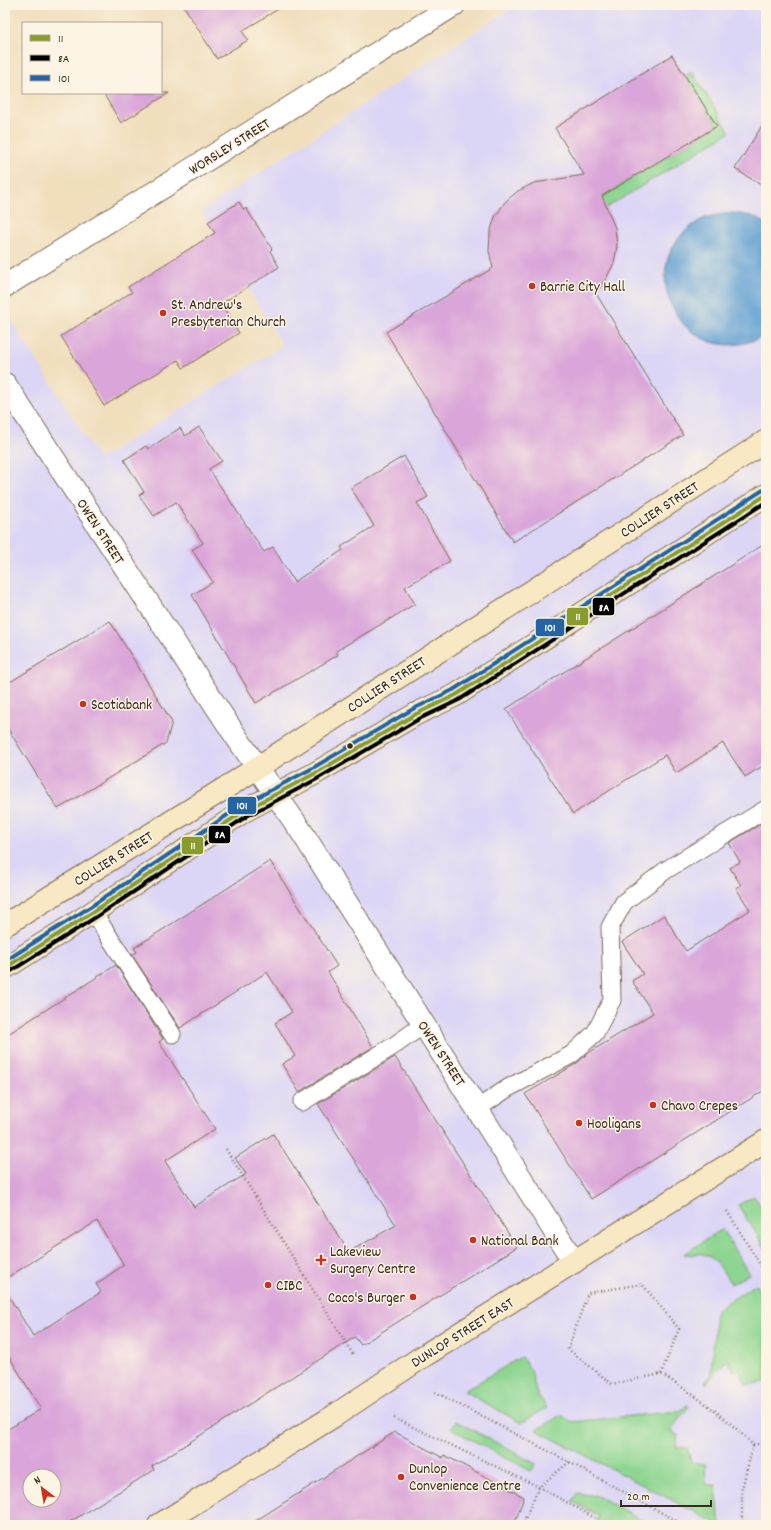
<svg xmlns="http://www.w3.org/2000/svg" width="771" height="1530" viewBox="0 0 771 1530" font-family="Dekko,sans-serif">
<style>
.built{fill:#dcd6f6;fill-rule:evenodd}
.green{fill:#8dd691;stroke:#648058}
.water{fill:#62a0d4;stroke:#4e6579}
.building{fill:#daa5d9;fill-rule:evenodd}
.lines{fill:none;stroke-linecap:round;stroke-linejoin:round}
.lane-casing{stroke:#7a6955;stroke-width:19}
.street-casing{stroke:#7a6955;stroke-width:24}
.secondary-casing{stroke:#7a6955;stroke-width:24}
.path{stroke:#7a6955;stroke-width:2.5;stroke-dasharray:1 3;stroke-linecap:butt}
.lane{stroke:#fff;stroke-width:17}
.street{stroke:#fff;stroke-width:22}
.secondary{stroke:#f8e8c3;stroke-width:22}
.bus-1-casing{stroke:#fcf5e5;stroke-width:7}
.bus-2-casing{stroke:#fcf5e5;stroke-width:7}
.bus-3-casing{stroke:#fcf5e5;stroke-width:7}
.bus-1{stroke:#899b2d;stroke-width:4}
.bus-2{stroke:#000;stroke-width:4}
.bus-3{stroke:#2464a2;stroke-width:4}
.poi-dot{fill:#c8321e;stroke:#fcf5e5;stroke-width:1.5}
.bus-dot{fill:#3b2a1e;stroke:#fcf5e5;stroke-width:1.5}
.labels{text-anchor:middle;stroke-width:3;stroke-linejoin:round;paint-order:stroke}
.street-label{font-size:15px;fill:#3b2a1e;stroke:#fcf5e5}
.poi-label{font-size:15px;fill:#3b2a1e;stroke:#fcf5e5;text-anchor:start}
.line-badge{stroke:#fcf5e5;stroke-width:1.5}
.badge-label{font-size:11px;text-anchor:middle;font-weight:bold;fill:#fff}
</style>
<rect width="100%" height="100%" fill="#fcf5e5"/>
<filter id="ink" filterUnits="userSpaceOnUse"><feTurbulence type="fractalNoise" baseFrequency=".025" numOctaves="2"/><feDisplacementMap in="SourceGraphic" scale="8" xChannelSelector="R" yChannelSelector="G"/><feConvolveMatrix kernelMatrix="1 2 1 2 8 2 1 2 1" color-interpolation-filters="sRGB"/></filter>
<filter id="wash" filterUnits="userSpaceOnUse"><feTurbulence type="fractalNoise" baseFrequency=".012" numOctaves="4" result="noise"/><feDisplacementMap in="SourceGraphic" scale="16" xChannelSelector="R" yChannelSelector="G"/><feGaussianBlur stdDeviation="0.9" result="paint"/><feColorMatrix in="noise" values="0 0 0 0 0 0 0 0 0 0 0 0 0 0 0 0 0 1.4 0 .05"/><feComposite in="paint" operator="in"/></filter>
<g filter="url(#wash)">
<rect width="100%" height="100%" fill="#f0debc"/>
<path class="built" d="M 516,5 L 766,5 L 766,1525 L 5,1525 L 5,306 L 16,328 L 99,459 L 283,346 L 201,211 ZM 30,1476 L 54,1476 L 54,1500 L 30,1500 Z"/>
<path class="green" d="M 692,72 L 730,132 L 606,208 L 598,199 L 717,126 L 685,76 Z
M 754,1196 L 766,1214 L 766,1249 L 738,1205 Z
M 722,1229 L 749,1274 L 731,1284 C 724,1274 717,1257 703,1254 C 697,1253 692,1256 684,1254 Z
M 756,1284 L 766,1301 L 766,1382 L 746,1385 L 739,1370 L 734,1372 L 728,1360 L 719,1368 L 706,1384 L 705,1383 L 711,1373 L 716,1310 Z
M 521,1357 L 531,1370 L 536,1392 L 547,1408 L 521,1423 L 464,1391 Z
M 687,1405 L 689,1406 L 670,1431 L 678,1435 L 676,1447 L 688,1448 L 691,1462 L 705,1464 L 706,1485 L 716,1485 L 720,1525 L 536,1430 L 561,1415 L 572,1422 L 680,1411 Z
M 456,1421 L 536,1464 L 531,1471 L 451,1429 Z
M 577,1493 L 597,1496 L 651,1525 L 594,1525 L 599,1516 L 572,1501 Z"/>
<path class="water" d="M 734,213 L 752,216 L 766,223 L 766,335 C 684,379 625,264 699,221 C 710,215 722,214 734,213 Z"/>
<g id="blocks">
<path class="building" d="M 183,5 L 285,5 L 242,31 L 248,40 L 217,59 Z
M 672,55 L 717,126 L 602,196 L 615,228 L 617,246 L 614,263 L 606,279 L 595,292 L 683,435 L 513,542 L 386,332 L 493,268 L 489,251 L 490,233 L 495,217 L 505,202 L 518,191 L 534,183 L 584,175 L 555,128 Z
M 103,93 L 169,93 L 121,123 Z
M 766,119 L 766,188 L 735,169 Z
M 239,202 L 244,210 L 246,208 L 272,249 L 270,251 L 279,267 L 221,304 L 239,333 L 183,368 L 178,360 L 104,406 L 61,336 L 132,292 L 128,287 L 215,233 L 208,222 Z
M 199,427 L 222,461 L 209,469 L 264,552 L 273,547 L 294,582 L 343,550 L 341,547 L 374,526 L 351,488 L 404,456 L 428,497 L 417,503 L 450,561 L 405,587 L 415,604 L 336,651 L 338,655 L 256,703 L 192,595 L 213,582 L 192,550 L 203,543 L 176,502 L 154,516 L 139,495 L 144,492 L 124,460 L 146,446 L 148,449 L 180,428 L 185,436 Z
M 766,543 L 766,764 L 745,777 L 723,743 L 676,773 L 665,755 L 573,814 L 506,709 Z
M 110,621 L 172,722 L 166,743 L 58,809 L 5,724 L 5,685 Z
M 766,821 L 766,1089 L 591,1199 L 525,1094 L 576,1064 L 587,1054 L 653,1013 L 632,981 L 643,974 L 622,942 L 664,915 L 686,951 L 750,910 L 736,888 L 741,885 L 730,868 L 740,862 L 729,843 Z
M 270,861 L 337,966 L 328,972 L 373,1047 L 299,1092 L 282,1064 L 295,1056 L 275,1023 L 292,1012 L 267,972 L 180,1028 L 132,955 L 137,952 L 134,948 Z
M 116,965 L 163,1039 L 159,1042 L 215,1129 L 165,1161 L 194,1207 L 246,1174 L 235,1158 L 273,1134 L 349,1252 L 396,1225 L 318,1104 L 395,1057 L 517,1247 L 361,1345 L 355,1337 L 152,1466 L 154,1470 L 65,1525 L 5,1525 L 5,1431 L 41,1409 L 5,1350 L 5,1290 L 33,1336 L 101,1292 L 96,1284 L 124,1265 L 97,1221 L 5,1279 L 5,1036 ZM 30,1476 L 54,1476 L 54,1500 L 30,1500 Z
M 395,1432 L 443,1458 L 444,1455 L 524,1497 L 514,1525 L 249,1525 Z"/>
</g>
</g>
<g filter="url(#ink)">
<use href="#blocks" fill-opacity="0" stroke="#7a6955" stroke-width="1"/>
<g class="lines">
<defs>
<path id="lane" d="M 93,912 L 172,1034
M 302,1102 L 395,1045 L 423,1025
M 478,1108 L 508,1088 L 571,1055 L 595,1033 L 612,1000 L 610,927 L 624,902 L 666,870 L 766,809"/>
<path id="street" d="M 5,286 L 454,5
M 5,384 L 235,735 L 303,834 L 574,1262"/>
<path id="secondary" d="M 5,925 L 227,787 L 766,441
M 5,968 L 93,912 L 244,811 L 314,774 L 416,714 L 456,695 L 766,495
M 159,1525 L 334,1416 L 419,1359 L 766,1141"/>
</defs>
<use href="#lane" class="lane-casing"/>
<use href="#street" class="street-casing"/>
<use href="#secondary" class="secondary-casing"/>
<path class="path" d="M 226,1149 L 354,1356
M 727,1211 L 766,1274
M 661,1374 L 679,1329 L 642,1284 L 588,1293 L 568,1349 L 612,1384 L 661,1374 C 695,1395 726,1417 753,1445
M 435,1392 L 569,1462 L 684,1525
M 394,1418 L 539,1487 L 595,1518
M 753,1445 L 766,1442
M 522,1525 L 539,1487 L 569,1462
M 744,1525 L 742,1520 L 742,1489 L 753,1445"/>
<use href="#lane" class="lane"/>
<use href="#street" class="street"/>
<use href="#secondary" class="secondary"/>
<defs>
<path id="bus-1" d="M 5,968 L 93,912 L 244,811 L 314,774 L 416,714 L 456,695 L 766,495"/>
<path id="bus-2" d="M 8,973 L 96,917 L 247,816 L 317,779 L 419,719 L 459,700 L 766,502"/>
<path id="bus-3" d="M 5,961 L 90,907 L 241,806 L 311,769 L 413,709 L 453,690 L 763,490"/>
</defs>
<use href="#bus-1" class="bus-1-casing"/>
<use href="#bus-2" class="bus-2-casing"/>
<use href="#bus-3" class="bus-3-casing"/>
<use href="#bus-1" class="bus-1"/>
<use href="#bus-2" class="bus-2"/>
<use href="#bus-3" class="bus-3"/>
</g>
</g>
<g class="poi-dot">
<circle cx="532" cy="286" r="4"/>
<circle cx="163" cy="313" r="4"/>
<circle cx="83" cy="704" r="4"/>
<circle cx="653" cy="1105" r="4"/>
<circle cx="579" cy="1123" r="4"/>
<circle cx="473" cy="1240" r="4"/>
<path d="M319 1254h4v4h4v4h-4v4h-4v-4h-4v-4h4z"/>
<circle cx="268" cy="1285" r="4"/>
<circle cx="413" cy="1297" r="4"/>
<circle cx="401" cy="1477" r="4"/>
</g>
<circle class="bus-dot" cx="350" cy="746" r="3.5"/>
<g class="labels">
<g class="street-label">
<text transform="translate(229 146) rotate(-32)" y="5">WORSLEY STREET</text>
<text transform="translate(659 509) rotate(-33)" y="5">COLLIER STREET</text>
<text transform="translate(101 531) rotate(57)" y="5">OWEN STREET</text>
<text transform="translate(386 684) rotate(-33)" y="5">COLLIER STREET</text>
<text transform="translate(113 858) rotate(-32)" y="5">COLLIER STREET</text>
<text transform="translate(442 1053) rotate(57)" y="5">OWEN STREET</text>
<text transform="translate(462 1332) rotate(-32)" y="5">DUNLOP STREET EAST</text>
</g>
<g class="poi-label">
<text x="540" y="291">Barrie City Hall</text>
<text x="171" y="309">St. Andrew's<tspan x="171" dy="17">Presbyterian Church</tspan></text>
<text x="91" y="709">Scotiabank</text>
<text x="661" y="1110">Chavo Crepes</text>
<text x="587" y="1128">Hooligans</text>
<text x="481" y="1245">National Bank</text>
<text x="330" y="1256">Lakeview<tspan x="330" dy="17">Surgery Centre</tspan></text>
<text x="276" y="1290">CIBC</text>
<text x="405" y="1302" text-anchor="end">Coco's Burger</text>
<text x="409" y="1473">Dunlop<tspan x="409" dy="17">Convenience Centre</tspan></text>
</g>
</g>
<g class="line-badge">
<rect x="592" y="597" width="23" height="19" rx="4" fill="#000"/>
<rect x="566" y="607" width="23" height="19" rx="4" fill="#899b2d"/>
<rect x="535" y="618" width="30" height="19" rx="4" fill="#2464a2"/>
<rect x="227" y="796" width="30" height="19" rx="4" fill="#2464a2"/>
<rect x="208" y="825" width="23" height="19" rx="4" fill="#000"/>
<rect x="181" y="836" width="23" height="19" rx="4" fill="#899b2d"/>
</g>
<g class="badge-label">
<text x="604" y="611">8A</text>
<text x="578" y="620">11</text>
<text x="550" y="631">101</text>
<text x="242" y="809">101</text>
<text x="220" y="838">8A</text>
<text x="193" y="849">11</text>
</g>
<rect width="771" height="1530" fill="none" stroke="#fcf5e5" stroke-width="20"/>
<rect x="22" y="22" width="140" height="72" fill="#fcf5e5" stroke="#afa495"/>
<rect x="30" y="35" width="20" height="6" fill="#899b2d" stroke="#afa495"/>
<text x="58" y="42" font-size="12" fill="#3b2a1e">11</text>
<rect x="30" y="55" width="20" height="6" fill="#000000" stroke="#afa495"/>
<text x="58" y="62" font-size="12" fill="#3b2a1e">8A</text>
<rect x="30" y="75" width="20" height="6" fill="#2464a2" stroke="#afa495"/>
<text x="58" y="82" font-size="12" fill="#3b2a1e">101</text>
<g transform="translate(42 1488) rotate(329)"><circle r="19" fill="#fcf5e5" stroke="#afa495"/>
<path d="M0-3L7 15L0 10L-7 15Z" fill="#c8321e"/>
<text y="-6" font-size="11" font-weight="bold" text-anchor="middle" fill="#3b2a1e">N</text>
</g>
<path d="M621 1500v6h90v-6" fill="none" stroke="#3b2a1e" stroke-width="2"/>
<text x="627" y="1500" font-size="12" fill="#3b2a1e" stroke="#fcf5e5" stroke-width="3" paint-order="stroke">20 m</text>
</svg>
